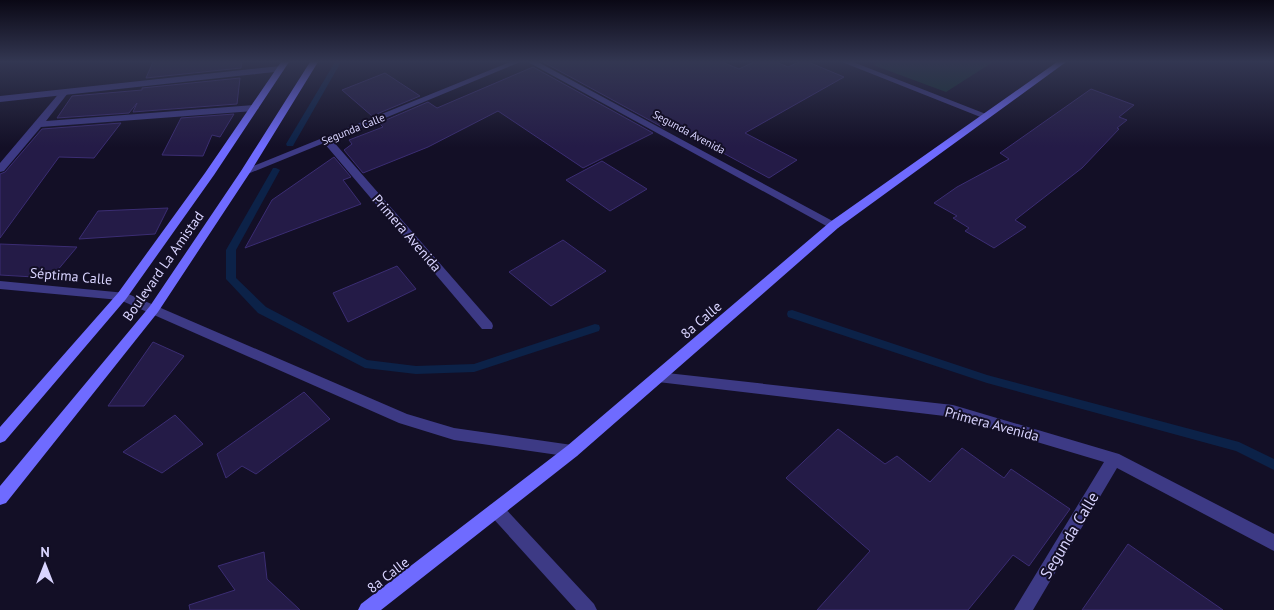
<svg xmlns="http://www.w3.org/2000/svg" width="1274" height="610" viewBox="0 0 1274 610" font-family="'PT Sans',sans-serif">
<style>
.green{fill:#12302f}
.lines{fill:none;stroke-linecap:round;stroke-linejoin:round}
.stream{fill:#0c2248;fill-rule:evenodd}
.building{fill:#241b47;stroke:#3b2d73}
.lane{fill:#3d3a85;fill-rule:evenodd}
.street{fill:#3d3a85;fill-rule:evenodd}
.secondary{fill:#6f6bff;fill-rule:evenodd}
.labels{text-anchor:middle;stroke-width:4;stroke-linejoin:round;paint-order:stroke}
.far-street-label{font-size:11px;fill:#d9d4ff;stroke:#130f26}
.street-label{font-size:14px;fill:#d9d4ff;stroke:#130f26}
.near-street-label{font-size:16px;fill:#d9d4ff;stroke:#130f26}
</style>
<rect width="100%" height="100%" fill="#130f26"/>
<path class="green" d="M 879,62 L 993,62 L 946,92 L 873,65 Z"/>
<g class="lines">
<path class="stream" d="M 335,62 L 341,62 L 294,144 L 293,146 L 287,146 L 286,144 Z
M 273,168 L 276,168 L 280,170 L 236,250 L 236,278 L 266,307 L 367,360 L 416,366 L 474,364 L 595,324 L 599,325 L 600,328 L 599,331 L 474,372 L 416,374 L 365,368 L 258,313 L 226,279 L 226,250 Z
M 792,310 L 987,375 L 1239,442 L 1274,459 L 1274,470 L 1236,451 L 987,383 L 788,317 L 787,314 L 788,311 Z"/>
</g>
<path class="building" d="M 153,62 L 242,62 L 241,68 L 146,78 Z
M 543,62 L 722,62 L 739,69 L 754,62 L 776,62 L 788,67 L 799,62 L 808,62 L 844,77 L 745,133 L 797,160 L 769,178 L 670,124 L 664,128 Z
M 533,67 L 653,133 L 583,168 L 498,111 L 428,147 L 363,173 L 344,150 L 352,144 L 349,140 L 383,127 L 379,123 L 428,102 L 437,108 Z
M 385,73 L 420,96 L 372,116 L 342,90 Z
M 240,78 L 237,104 L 133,112 L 137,103 L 129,113 L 57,118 L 72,96 L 142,90 L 142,88 Z
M 1091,89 L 1134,105 L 1119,117 L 1127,120 L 1117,128 L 1119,129 L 1082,168 L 1015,220 L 1026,227 L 994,248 L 965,231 L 969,228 L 953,218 L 957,216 L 934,203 L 957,187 L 1009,159 L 1000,153 Z
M 234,114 L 220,137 L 212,135 L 203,156 L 162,155 L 181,118 Z
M 121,123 L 94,158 L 59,157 L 0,238 L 0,174 L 5,172 L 42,129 Z
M 334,157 L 351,177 L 343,180 L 361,204 L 245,248 L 272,200 Z
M 602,161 L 647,189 L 610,211 L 566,180 Z
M 168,208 L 155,234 L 79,239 L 98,211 Z
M 563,240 L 606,271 L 551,306 L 509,272 Z
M 0,244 L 77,247 L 51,278 L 0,275 Z
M 397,266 L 416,289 L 348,322 L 333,293 Z
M 153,342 L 184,356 L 144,406 L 108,406 Z
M 304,392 L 330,419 L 256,474 L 242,466 L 226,478 L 217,454 Z
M 175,415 L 203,444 L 162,473 L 123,452 Z
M 838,429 L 885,464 L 897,456 L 930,482 L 962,448 L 1004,478 L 1011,469 L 1070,509 L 1029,566 L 1013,555 L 968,610 L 817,610 L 870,551 L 786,478 Z
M 1128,544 L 1223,610 L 1082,610 Z
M 264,552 L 267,579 L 300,610 L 190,610 L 189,605 L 235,590 L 218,566 Z"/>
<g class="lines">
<path class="lane" d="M 64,90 L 68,93 L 46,121 L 254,105 L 259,108 L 254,111 L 41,127 L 4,171 L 0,172 L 0,163 L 61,91 Z"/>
<path class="street" d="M 510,62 L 520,62 L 332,140 L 492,323 L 493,326 L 492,329 L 482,329 L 324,143 L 250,173 L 246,174 L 241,171 Z
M 528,62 L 538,62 L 840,225 L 838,228 L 830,228 Z
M 842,62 L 853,62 L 991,116 L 986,119 L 983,118 Z
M 280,66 L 284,69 L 283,71 L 0,102 L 0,96 Z
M 0,281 L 126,293 L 407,414 L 454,428 L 572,445 L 577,446 L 579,451 L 577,456 L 572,457 L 454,440 L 399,423 L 120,300 L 0,289 Z
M 658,372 L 953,405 L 1119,454 L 1274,534 L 1274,551 L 1117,468 L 1033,610 L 1014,610 L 1104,462 L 953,417 L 658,382 L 653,381 L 651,377 L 653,373 Z
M 496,503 L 502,505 L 594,604 L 597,610 L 576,610 L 490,515 L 488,510 L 490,505 Z"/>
<path class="secondary" d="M 281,62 L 289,62 L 214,175 L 126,299 L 5,441 L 0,443 L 0,427 L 118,293 L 205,173 Z
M 310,62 L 318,62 L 251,171 L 158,312 L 6,503 L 0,505 L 0,486 L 150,306 L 241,171 Z
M 1057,62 L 1066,62 L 838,228 L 577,456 L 381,610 L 358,610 L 361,604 L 567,446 L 830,222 Z"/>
</g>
<linearGradient id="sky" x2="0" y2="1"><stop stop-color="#0a0815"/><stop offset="0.42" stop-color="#333752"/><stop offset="1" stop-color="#333752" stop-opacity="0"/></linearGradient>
<rect width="1274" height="147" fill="url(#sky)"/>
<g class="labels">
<g class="far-street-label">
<text transform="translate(353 129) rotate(-22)" y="4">Segunda Calle</text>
<text transform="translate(689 132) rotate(28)" y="4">Segunda Avenida</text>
</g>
<g class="street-label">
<text transform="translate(407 233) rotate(49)" y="5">Primera Avenida</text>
<text transform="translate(163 266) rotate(-55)" y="5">Boulevard La Amistad</text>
<text transform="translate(71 276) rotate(5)" y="5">Séptima Calle</text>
<text transform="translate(701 320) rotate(-41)" y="5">8a Calle</text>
<text transform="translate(992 424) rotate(15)" y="5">Primera Avenida</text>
<text transform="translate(388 575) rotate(-38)" y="5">8a Calle</text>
</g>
<g class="near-street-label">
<text transform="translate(1069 535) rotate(-59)" y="6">Segunda Calle</text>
</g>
</g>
<g transform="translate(45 565)" stroke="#130f26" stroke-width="4" paint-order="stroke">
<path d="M0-4L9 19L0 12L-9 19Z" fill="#d9d4ff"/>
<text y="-8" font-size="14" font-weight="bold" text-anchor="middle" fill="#d9d4ff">N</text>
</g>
</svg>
